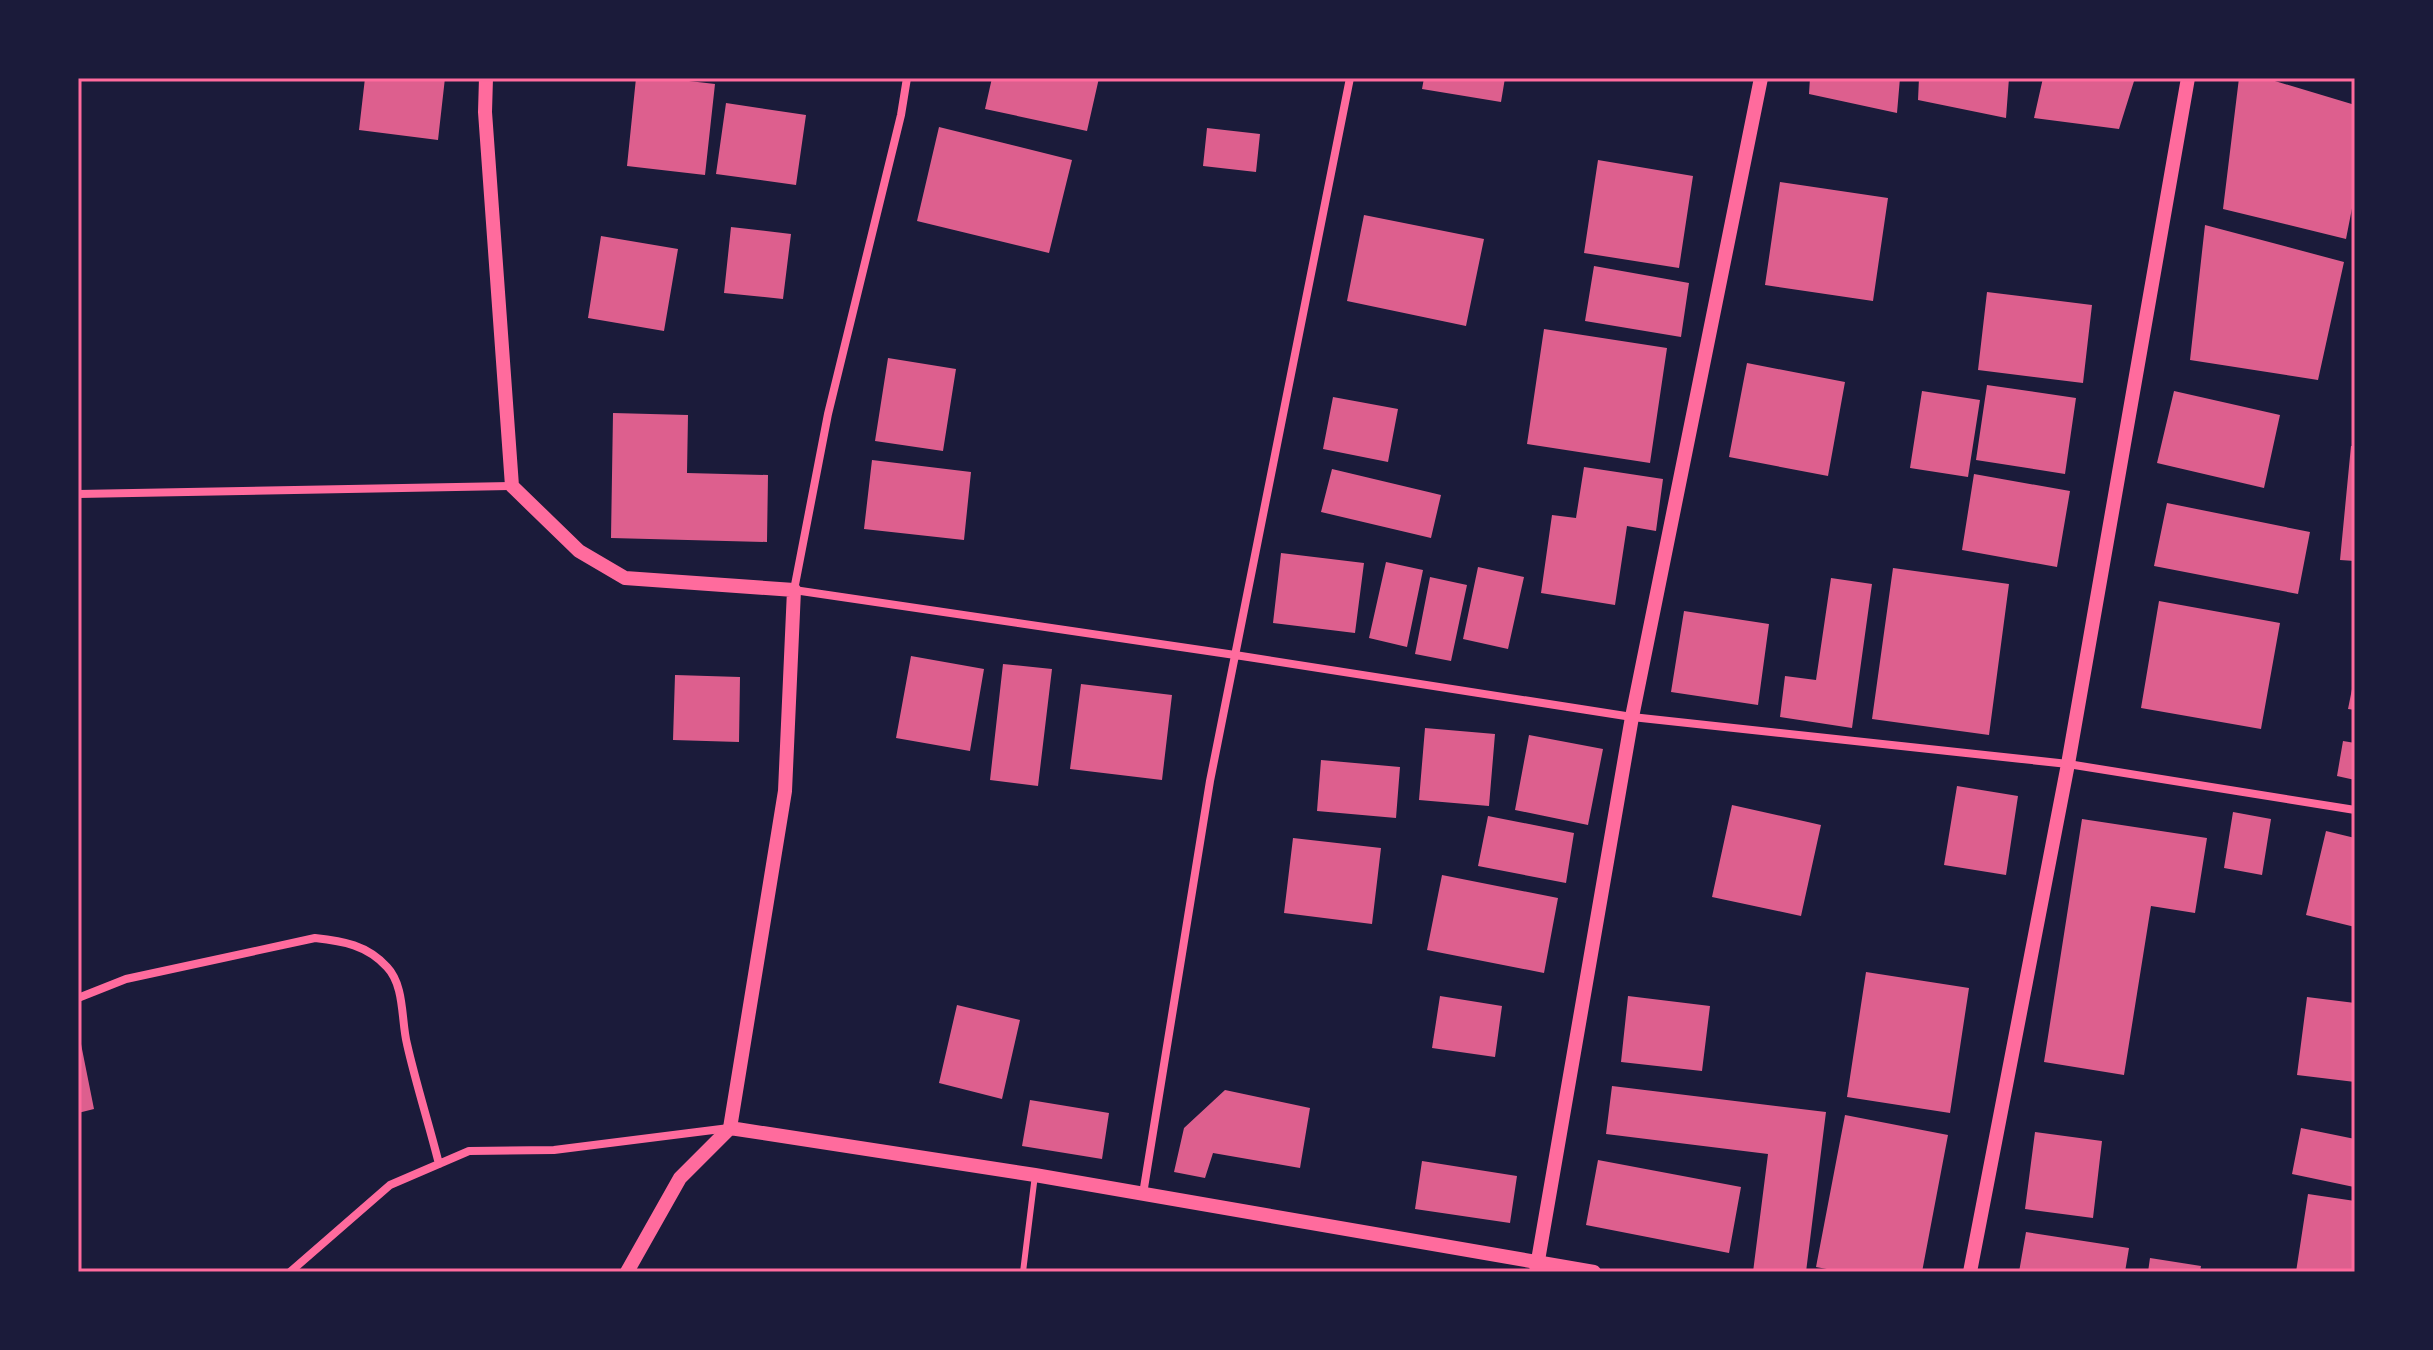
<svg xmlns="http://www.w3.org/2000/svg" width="2433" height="1350" viewBox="0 0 2433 1350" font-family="Montserrat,sans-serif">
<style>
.building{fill:#dd5f8e}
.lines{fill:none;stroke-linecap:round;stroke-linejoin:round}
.service{stroke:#ff6b9d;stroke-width:6}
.minor{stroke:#ff6b9d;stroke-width:8}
.tertiary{stroke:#ff6b9d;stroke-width:14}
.neatline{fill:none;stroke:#ff6b9d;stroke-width:3}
</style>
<rect width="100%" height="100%" fill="#1b1b3a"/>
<path class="building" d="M 365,78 L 445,78 L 438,140 L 359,130 Z
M 636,78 L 663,78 L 715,84 L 705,175 L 627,166 Z
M 992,78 L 1099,78 L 1087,131 L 985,109 Z
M 1424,78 L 1505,78 L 1501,102 L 1422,89 Z
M 1810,78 L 1900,78 L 1897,113 L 1809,94 Z
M 1919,78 L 2009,78 L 2006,118 L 1918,100 Z
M 2043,78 L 2135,78 L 2119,129 L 2034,118 Z
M 2239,78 L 2265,78 L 2355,105 L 2355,193 L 2346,239 L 2223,209 Z
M 726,103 L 806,115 L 796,185 L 716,174 Z
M 939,127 L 1072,160 L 1049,253 L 917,221 Z
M 1207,128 L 1260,134 L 1256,172 L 1203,166 Z
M 1598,160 L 1693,176 L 1679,268 L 1584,253 Z
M 1780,182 L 1888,198 L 1873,301 L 1765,285 Z
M 1364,215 L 1484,239 L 1466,326 L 1347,301 Z
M 2205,225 L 2344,262 L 2318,380 L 2190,360 Z
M 731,227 L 791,234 L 783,299 L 724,293 Z
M 601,236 L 678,249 L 664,331 L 588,318 Z
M 1594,266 L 1689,283 L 1681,337 L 1585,321 Z
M 1987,292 L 2092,305 L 2083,383 L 1978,370 Z
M 1544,329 L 1667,348 L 1650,463 L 1527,444 Z
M 888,358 L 956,369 L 943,451 L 875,441 Z
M 1747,363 L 1845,382 L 1828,476 L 1729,457 Z
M 1987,385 L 2076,398 L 2065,474 L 1976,460 Z
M 1922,391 L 1980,400 L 1968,477 L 1910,468 Z
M 2174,391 L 2280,415 L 2264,488 L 2157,463 Z
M 1333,397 L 1398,409 L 1388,462 L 1323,449 Z
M 613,413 L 688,415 L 687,473 L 768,475 L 767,542 L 611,538 Z
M 2351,446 L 2355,446 L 2355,561 L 2340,560 Z
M 872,460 L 971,472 L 964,540 L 864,529 Z
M 1584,467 L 1663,479 L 1656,531 L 1627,526 L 1615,605 L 1541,593 L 1552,515 L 1576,518 Z
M 1332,469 L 1441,495 L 1431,538 L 1321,512 Z
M 1974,474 L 2070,491 L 2057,567 L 1962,550 Z
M 2167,503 L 2310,532 L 2298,594 L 2154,566 Z
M 1281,553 L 1364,563 L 1355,633 L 1273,623 Z
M 1386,562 L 1423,570 L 1407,647 L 1369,638 Z
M 1478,567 L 1524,577 L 1508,649 L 1463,639 Z
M 1893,568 L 2009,584 L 1989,735 L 1872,719 Z
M 1430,577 L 1467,585 L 1451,661 L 1415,654 Z
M 1831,578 L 1872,584 L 1852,728 L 1780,717 L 1785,676 L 1816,680 Z
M 2159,601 L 2280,623 L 2261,729 L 2141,708 Z
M 1684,611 L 1769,624 L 1758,705 L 1671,692 Z
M 911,656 L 984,669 L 970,751 L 896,738 Z
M 1003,664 L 1052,669 L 1038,786 L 990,780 Z
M 675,675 L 740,677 L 739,742 L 673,740 Z
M 2354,679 L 2355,679 L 2355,710 L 2348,709 Z
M 1081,684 L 1172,695 L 1162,780 L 1070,769 Z
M 1425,728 L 1495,734 L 1489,806 L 1419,800 Z
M 1529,735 L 1603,749 L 1588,825 L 1515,810 Z
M 2343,741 L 2355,743 L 2355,780 L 2337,776 Z
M 1321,760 L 1400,767 L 1396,818 L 1317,811 Z
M 1957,786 L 2018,796 L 2006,875 L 1944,865 Z
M 1732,805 L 1821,825 L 1801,916 L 1712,897 Z
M 2233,812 L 2271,819 L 2262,875 L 2224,868 Z
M 1488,816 L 1574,833 L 1566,883 L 1478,866 Z
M 2082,819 L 2207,838 L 2195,913 L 2151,906 L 2124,1075 L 2044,1062 Z
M 2326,831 L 2355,838 L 2355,927 L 2306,915 Z
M 1293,838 L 1381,848 L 1372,924 L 1284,913 Z
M 1442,875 L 1558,898 L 1544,973 L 1427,950 Z
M 1866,972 L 1969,988 L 1950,1113 L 1847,1097 Z
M 1440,996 L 1502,1006 L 1495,1057 L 1432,1048 Z
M 1628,996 L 1710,1006 L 1702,1071 L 1621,1062 Z
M 2307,997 L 2355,1003 L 2355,1082 L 2297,1075 Z
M 957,1005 L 1020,1020 L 1002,1099 L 939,1083 Z
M 78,1044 L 81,1044 L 94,1109 L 78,1113 Z
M 1612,1086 L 1826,1112 L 1806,1272 L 1753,1272 L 1768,1154 L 1606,1134 Z
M 1225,1090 L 1310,1108 L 1300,1168 L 1213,1153 L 1205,1178 L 1174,1172 L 1184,1128 Z
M 1030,1100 L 1109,1113 L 1102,1159 L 1022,1146 Z
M 1845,1115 L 1948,1135 L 1922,1272 L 1843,1272 L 1816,1267 Z
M 2301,1128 L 2355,1139 L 2354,1187 L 2292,1174 Z
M 2035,1132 L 2102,1141 L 2093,1218 L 2025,1209 Z
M 1598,1160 L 1741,1187 L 1729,1253 L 1586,1225 Z
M 1422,1161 L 1517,1176 L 1510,1223 L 1415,1209 Z
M 2308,1194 L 2355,1201 L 2355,1272 L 2296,1272 Z
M 2026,1232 L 2129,1248 L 2125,1272 L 2019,1272 Z
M 2150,1258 L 2201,1266 L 2200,1272 L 2148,1272 Z"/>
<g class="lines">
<path class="service" d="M 1023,1272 L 1035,1175"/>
<path class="minor" d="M 907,78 L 901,115 L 828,414 L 794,590 L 1235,655 L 1632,717 L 2068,764 L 2355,810
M 78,494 L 512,486
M 78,998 L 126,979 L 315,938 C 343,941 367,945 387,967 C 405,986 401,1020 407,1044 C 416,1084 429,1124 439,1164
M 1143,1194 L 1210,781 L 1350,78
M 290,1272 L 390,1185 L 469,1151 L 554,1150 L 729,1128"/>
<path class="tertiary" d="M 486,78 L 485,112 L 512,486 L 579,551 L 625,578 L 794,590 L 785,791 L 730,1128 L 680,1178 L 627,1272
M 730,1128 L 1035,1175 L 1594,1272
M 1536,1272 L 1632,717 L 1761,78
M 1970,1272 L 2068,764 L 2188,78"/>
</g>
<rect width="2433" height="1350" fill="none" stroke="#1b1b3a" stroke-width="160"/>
<rect x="80" y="80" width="2273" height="1190" class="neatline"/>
</svg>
